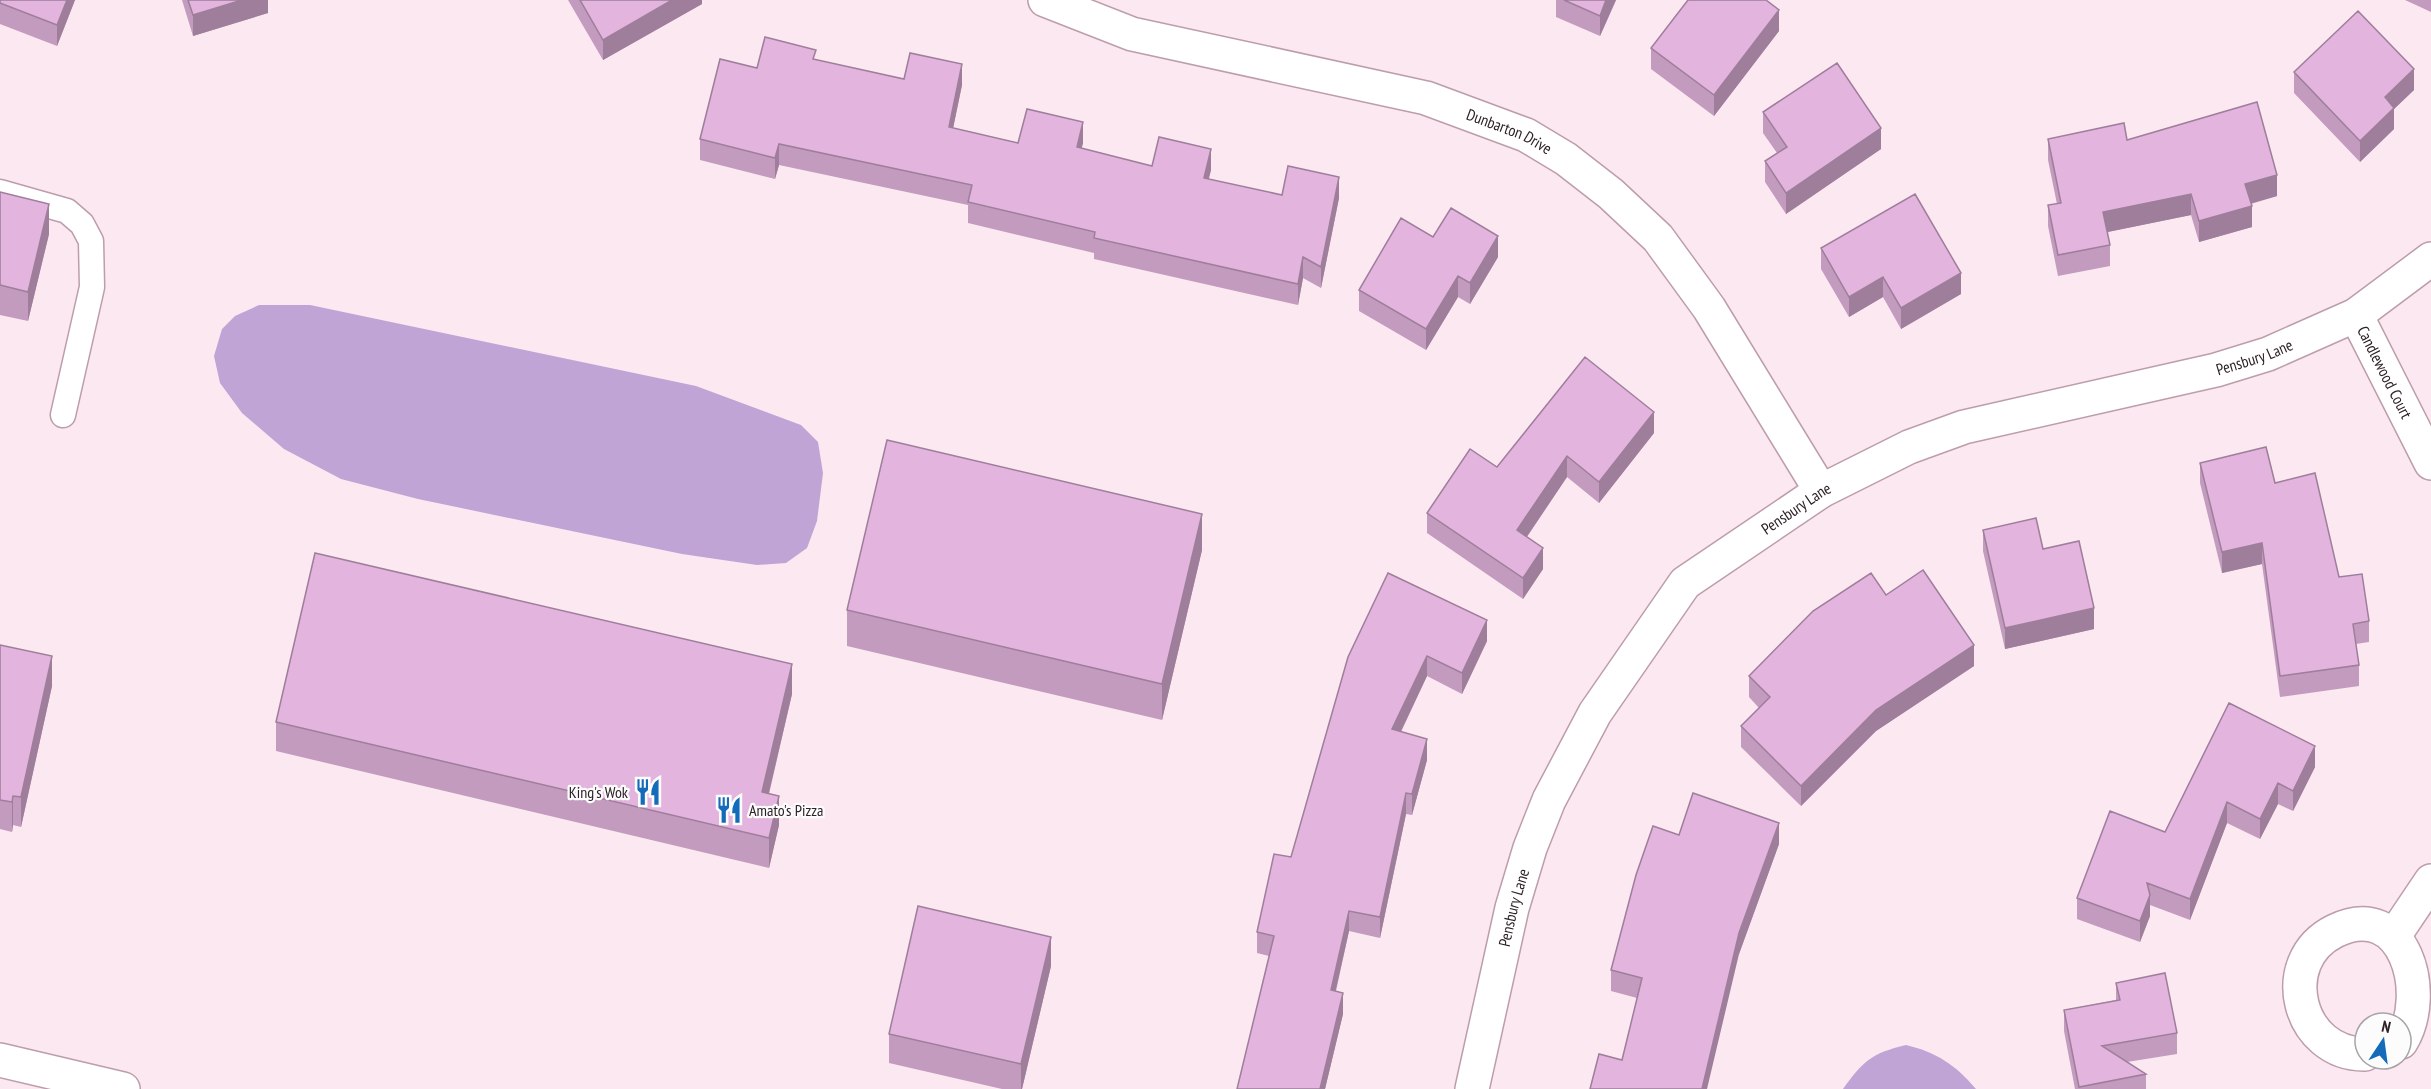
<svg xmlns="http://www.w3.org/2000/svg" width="2431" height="1089" viewBox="0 0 2431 1089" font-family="'PT Sans Narrow',sans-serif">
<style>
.water{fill:#c0a4d6}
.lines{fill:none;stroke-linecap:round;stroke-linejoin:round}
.lane-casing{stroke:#bd9dac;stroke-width:27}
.street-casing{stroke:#bd9dac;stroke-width:36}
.secondary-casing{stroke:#bd9dac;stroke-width:36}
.lane{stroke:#fff;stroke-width:24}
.street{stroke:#fff;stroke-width:33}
.secondary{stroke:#fff;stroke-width:33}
.wall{fill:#c29bbf}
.shaded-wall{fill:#9e7e9b}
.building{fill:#e2b4de;stroke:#9e7e9b;stroke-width:1.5}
.labels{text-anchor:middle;stroke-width:4.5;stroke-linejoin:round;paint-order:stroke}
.street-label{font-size:16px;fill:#2d2126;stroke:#fcfcfc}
.poi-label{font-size:16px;fill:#2d2126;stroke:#fcfcfc;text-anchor:end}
</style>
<rect width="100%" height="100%" fill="#fce8f1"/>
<path class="water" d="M 259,305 L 310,305 L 696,386 L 801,425 L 818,442 L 823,473 L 817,521 L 807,548 L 786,563 L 757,565 L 682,554 L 418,499 L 341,479 L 284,449 L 242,413 L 220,383 L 214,356 L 222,329 L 235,316 Z
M 1906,1045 C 1936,1052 1956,1065 1976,1089 L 1843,1089 C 1863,1061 1872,1053 1906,1045 Z"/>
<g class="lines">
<defs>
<path id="lane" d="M 0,192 L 67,211 L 82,224 L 91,241 L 92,287 L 63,415"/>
<g id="street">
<path id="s1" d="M 1045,0 L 1132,34 L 1426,98 L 1526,135 L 1566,159 L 1611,194 L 1658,238 L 1709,308 L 1821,491"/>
<path id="s2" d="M 2356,315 L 2431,463"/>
<path d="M 2396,933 L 2431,881"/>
<path d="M 2365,1054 C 2298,1055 2274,961 2335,931 C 2405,897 2431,994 2401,1042"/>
<path id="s3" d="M 1472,1089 L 1512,908 L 1530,848 L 1549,800 L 1595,713 L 1685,583 L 1821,491 L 1909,447 L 1964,427 L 2216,370 L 2268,354 L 2356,315 L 2431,259"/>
</g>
<path id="secondary" d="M 0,1060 L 123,1089"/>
</defs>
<use href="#lane" class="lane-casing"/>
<use href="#street" class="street-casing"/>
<use href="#secondary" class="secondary-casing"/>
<use href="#lane" class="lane"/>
<use href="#street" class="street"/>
<use href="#secondary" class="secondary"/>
</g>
<path class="wall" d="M 0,0 L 75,0 L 57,46 L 0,24 Z
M 182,0 L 268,0 L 268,13 L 193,36 Z
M 568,0 L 702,0 L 702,4 L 603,60 Z
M 1556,0 L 1616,0 L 1600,36 L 1556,17 Z
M 2405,0 L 2431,0 L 2431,12 Z
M 1779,31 L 1714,116 L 1651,69 L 1651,48 Z
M 816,60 L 904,79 L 962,85 L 953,128 L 1018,143 L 1083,143 L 1081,148 L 1152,166 L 1211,170 L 1208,179 L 1282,195 L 1339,198 L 1321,288 L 1303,278 L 1298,305 L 1094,259 L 1094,253 L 968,223 L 968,205 L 779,165 L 775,179 L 700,160 L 700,139 L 757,68 Z
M 2294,72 L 2414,90 L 2394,109 L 2394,129 L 2360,162 L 2294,93 Z
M 1763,112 L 1881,149 L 1786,214 L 1765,182 L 1765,161 L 1777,153 L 1763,133 Z
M 2048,139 L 2127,140 L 2277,196 L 2251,204 L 2252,227 L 2199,242 L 2191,215 L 2107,232 L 2110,245 L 2110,266 L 2058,276 L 2048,226 L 2048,205 L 2057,204 L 2048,160 Z
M 0,192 L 49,234 L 28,321 L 0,315 Z
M 1433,237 L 1498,257 L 1470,304 L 1458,297 L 1426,350 L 1359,311 L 1359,290 Z
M 1821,248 L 1961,294 L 1901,329 L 1883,297 L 1849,317 L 1821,269 Z
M 1654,433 L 1599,503 L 1567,477 L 1527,537 L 1543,569 L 1523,599 L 1427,533 L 1427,513 L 1497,467 Z
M 2200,463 L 2275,483 L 2339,577 L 2369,621 L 2369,642 L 2356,644 L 2359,665 L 2359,686 L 2280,697 L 2262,564 L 2222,573 L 2200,483 Z
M 1983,530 L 2043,549 L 2094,629 L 2005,649 L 1983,551 Z
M 1202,550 L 1162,720 L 847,646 L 847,610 Z
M 1886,595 L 1974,666 L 1876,731 L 1801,806 L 1741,747 L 1741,726 L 1759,708 L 1749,697 L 1749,676 Z
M 1487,641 L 1462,694 L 1427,676 L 1401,732 L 1427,760 L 1412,815 L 1406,814 L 1380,938 L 1349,931 L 1336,991 L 1343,1014 L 1325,1089 L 1237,1089 L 1269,956 L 1257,953 L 1257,932 L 1291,857 L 1348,657 Z
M 0,645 L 52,686 L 21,827 L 13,825 L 12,832 L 0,829 Z
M 792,694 L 769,794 L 779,825 L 769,868 L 276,751 L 276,722 Z
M 2229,703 L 2315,767 L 2293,811 L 2278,804 L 2260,839 L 2227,823 L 2190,920 L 2150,905 L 2150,916 L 2140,942 L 2077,919 L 2077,898 L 2165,832 Z
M 1679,835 L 1779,844 L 1739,954 L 1622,1060 L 1637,998 L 1611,991 L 1611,970 Z
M 1051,966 L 1022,1089 L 1002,1089 L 889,1063 L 889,1034 Z
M 2116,983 L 2177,1033 L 2177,1054 L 2127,1062 L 2146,1074 L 2146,1089 L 2075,1089 L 2064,1031 L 2064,1010 L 2116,1000 Z"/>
<path class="shaded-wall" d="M 67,0 L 75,0 L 57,46 L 57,25 Z
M 242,0 L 268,0 L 268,13 L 193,36 L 193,15 Z
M 672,0 L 702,0 L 702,4 L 603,60 L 603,40 Z
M 1606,0 L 1616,0 L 1600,36 L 1600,16 Z
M 1779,10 L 1779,31 L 1714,116 L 1714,95 Z
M 962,64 L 962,85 L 949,148 L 949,127 Z
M 2414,69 L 2414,90 L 2394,109 L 2394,129 L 2360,162 L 2360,141 L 2385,97 Z
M 1083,122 L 1083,143 L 1077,168 L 1077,147 Z
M 1881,128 L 1881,149 L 1786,214 L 1786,193 Z
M 779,144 L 779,165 L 775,179 L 775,158 Z
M 1211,149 L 1211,170 L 1204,199 L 1204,178 Z
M 2277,175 L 2277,196 L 2245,205 L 2245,184 Z
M 1339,177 L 1339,198 L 1321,288 L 1321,267 Z
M 2191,194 L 2191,215 L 2103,233 L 2103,212 Z
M 49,204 L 49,234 L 28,321 L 28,292 Z
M 2252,206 L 2252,227 L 2199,242 L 2199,221 Z
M 1498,236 L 1498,257 L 1470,304 L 1470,283 Z
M 1303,257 L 1303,278 L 1298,305 L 1298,284 Z
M 1961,273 L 1961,294 L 1901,329 L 1901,308 Z
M 1458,276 L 1458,297 L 1426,350 L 1426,329 Z
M 1883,277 L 1883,297 L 1849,317 L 1849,297 Z
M 1654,412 L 1654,433 L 1599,503 L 1599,482 Z
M 1567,456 L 1567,477 L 1517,551 L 1517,530 Z
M 1202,514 L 1202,550 L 1162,720 L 1162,684 Z
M 2262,543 L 2262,564 L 2222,573 L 2222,552 Z
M 1543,548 L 1543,569 L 1523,599 L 1523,578 Z
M 2094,608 L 2094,629 L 2005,649 L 2005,628 Z
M 1487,620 L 1487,641 L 1462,694 L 1462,673 Z
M 1974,645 L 1974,666 L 1876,731 L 1801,806 L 1801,786 L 1876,710 Z
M 52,656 L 52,686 L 21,827 L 21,797 Z
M 1427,656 L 1427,676 L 1392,750 L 1392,729 Z
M 792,664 L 792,694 L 762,822 L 762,792 Z
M 1427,739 L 1427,760 L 1412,815 L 1412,794 Z
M 2315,746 L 2315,767 L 2293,811 L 2293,791 Z
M 2278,783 L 2278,804 L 2260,839 L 2260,819 Z
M 1406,793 L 1406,814 L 1380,938 L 1380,917 Z
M 13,796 L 13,825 L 12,832 L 12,802 Z
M 779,796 L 779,825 L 769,868 L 769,838 Z
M 2227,802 L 2227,823 L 2190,920 L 2190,899 Z
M 1779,823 L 1779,844 L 1739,954 L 1707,1089 L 1702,1089 L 1739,933 Z
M 2150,895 L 2150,916 L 2140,942 L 2140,921 Z
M 1349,911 L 1349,931 L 1331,1011 L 1331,990 Z
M 1051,937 L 1051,966 L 1022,1089 L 1021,1089 L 1021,1064 Z
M 1343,993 L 1343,1014 L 1325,1089 L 1320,1089 Z"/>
<path class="building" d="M 0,0 L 67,0 L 57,25 L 0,3 Z
M 188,0 L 242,0 L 193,15 Z
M 580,0 L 672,0 L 603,40 Z
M 1564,0 L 1606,0 L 1600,16 Z
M 1688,0 L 1766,0 L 1779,10 L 1714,95 L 1651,48 Z
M 2358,11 L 2414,69 L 2385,97 L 2394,108 L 2360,141 L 2294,72 Z
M 765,37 L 816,50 L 813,59 L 904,79 L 910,53 L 962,64 L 949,127 L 1018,143 L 1027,109 L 1083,122 L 1077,147 L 1152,166 L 1159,137 L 1211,149 L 1204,178 L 1282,195 L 1288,166 L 1339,177 L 1321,267 L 1303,257 L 1298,284 L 1094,238 L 1095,232 L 968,202 L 972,185 L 779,144 L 775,158 L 700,139 L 720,59 L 757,68 Z
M 1837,63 L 1881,128 L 1786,193 L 1765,161 L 1787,147 L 1763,112 Z
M 2257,102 L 2277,175 L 2245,184 L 2252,206 L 2199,221 L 2191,194 L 2103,212 L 2110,245 L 2058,255 L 2048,205 L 2061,203 L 2048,139 L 2124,123 L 2127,140 Z
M 0,192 L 49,204 L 28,292 L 0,285 Z
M 1915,194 L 1961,273 L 1901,308 L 1883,277 L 1849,297 L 1821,248 Z
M 1451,208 L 1498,236 L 1470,283 L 1458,276 L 1426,329 L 1359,290 L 1401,218 L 1433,237 Z
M 1585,357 L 1654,412 L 1599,482 L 1567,456 L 1517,530 L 1543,548 L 1523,578 L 1427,513 L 1470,449 L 1497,467 Z
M 887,440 L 1202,514 L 1162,684 L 847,610 Z
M 2266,447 L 2275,483 L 2315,473 L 2339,577 L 2362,574 L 2369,621 L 2353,624 L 2359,665 L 2280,676 L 2262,543 L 2222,552 L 2200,463 Z
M 2036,518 L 2043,549 L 2079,541 L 2094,608 L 2005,628 L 1983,530 Z
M 315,553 L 792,664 L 762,792 L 779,796 L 769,838 L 276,722 Z
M 1923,570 L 1974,645 L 1876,710 L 1801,786 L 1741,726 L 1770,697 L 1749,676 L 1813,611 L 1871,573 L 1886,595 Z
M 1388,573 L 1487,620 L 1462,673 L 1427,656 L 1392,729 L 1427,739 L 1412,794 L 1406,793 L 1380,917 L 1349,911 L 1331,990 L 1343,993 L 1320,1089 L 1237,1089 L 1274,936 L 1257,932 L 1274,854 L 1291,857 L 1348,657 Z
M 0,645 L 52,656 L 21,797 L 13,796 L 12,802 L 0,800 Z
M 2229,703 L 2315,746 L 2293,791 L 2278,783 L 2260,819 L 2227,802 L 2190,899 L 2147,883 L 2150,895 L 2140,921 L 2077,898 L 2110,811 L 2165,832 Z
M 1693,793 L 1779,823 L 1739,933 L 1702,1089 L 1590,1089 L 1599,1054 L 1622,1060 L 1642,978 L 1611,970 L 1636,875 L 1653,826 L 1679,835 Z
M 918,906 L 1051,937 L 1021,1064 L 889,1034 Z
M 2165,973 L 2177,1033 L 2102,1046 L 2146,1074 L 2079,1087 L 2064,1010 L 2120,1000 L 2116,983 Z"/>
<defs>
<symbol id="restaurant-bare" viewBox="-9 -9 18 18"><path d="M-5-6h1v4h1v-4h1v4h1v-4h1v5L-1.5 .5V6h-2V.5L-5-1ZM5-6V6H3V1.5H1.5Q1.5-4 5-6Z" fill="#136bb9" stroke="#fcfcfc" stroke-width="2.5" paint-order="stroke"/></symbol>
</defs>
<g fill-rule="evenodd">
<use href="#restaurant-bare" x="629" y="773" width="38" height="38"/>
<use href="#restaurant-bare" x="710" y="791" width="38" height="38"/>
</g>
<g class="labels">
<g class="street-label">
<text dy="6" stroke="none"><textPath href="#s1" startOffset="484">Dunbarton Drive</textPath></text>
<text dy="6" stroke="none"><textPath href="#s3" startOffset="1176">Pensbury Lane</textPath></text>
<text dy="6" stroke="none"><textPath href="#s2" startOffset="64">Candlewood Court</textPath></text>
<text dy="6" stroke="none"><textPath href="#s3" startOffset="690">Pensbury Lane</textPath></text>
<text dy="6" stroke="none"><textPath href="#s3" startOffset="186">Pensbury Lane</textPath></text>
</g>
<g class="poi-label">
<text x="628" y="798">King's Wok</text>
<text x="749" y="816" text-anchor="start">Amato's Pizza</text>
</g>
</g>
<g transform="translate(2383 1041) rotate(13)"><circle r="28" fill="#fcfcfc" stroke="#a9a4a6" stroke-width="1.5"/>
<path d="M0-4.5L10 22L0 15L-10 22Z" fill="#136bb9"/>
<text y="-9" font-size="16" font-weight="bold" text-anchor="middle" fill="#2d2126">N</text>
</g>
</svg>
